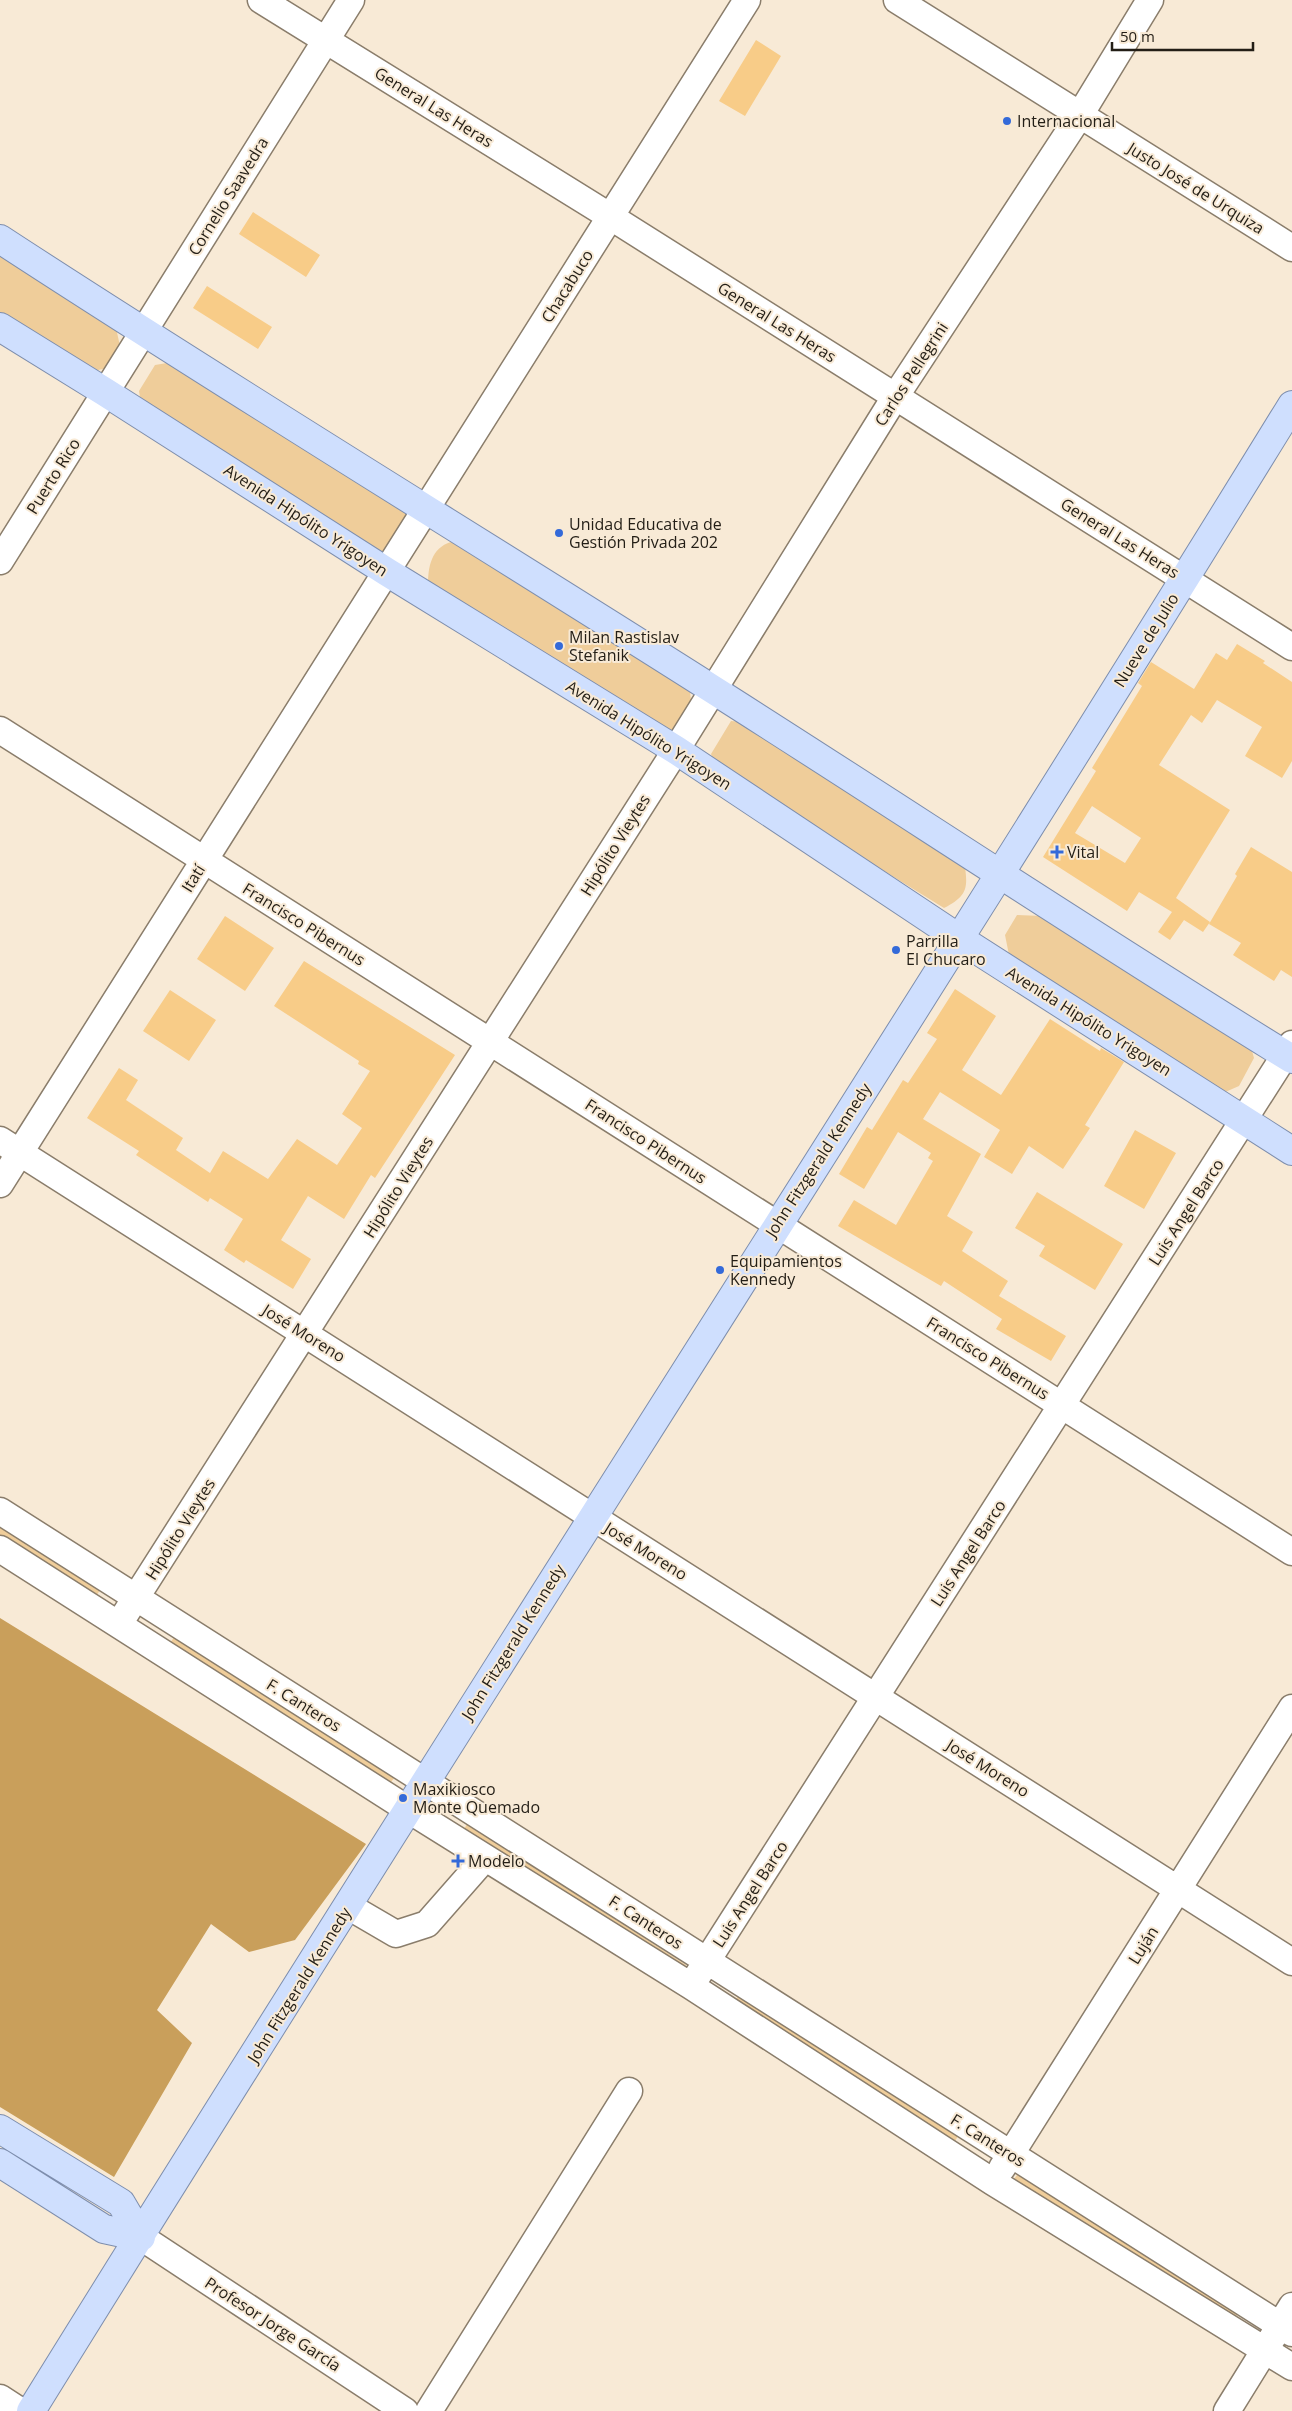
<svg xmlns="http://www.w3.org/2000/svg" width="1292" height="2411" viewBox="0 0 1292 2411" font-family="'Open Sans',sans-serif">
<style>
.green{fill:#efcd9a}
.forest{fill:#c99f5b}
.building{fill:#f8cc88;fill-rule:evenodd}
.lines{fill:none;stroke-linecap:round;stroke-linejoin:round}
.minor-casing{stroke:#8a7d6b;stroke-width:29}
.major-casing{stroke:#7e8ead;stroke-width:30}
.minor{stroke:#fff;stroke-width:26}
.major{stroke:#cfdffe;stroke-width:28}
.poi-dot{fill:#346ad9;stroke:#f8ead6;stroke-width:2}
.labels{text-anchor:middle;stroke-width:4;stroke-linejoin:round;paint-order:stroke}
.street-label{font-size:16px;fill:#231e16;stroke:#f8ead6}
.poi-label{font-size:16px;fill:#231e16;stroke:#f8ead6;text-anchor:start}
</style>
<rect width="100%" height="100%" fill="#f8ead6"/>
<path class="green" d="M 0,254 L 116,328 L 120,346 L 108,368 L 88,372 L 0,316 Z
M 173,362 L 403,506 L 408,520 L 386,552 L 372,551 L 141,404 L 139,391 L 155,365 Z
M 451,542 L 690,691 L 691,701 L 676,728 L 664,734 L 428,586 C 428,567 431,548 451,542 Z
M 731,721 L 743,722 L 964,860 C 968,887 969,895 944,908 L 716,767 L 711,754 Z
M 1017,915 L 1042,916 L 1250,1044 L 1254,1058 L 1239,1086 L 1223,1093 L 1009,955 L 1005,935 Z
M 0,1526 L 100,1590 L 95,1598 L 0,1536 Z
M 175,1636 L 394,1778 L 389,1785 L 170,1643 Z
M 467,1824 L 686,1965 L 682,1972 L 463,1831 Z
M 739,1995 L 958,2136 L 954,2143 L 734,2002 Z
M 1019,2172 L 1238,2313 L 1234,2320 L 1014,2179 Z"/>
<path class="forest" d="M 0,1618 L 366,1844 L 295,1940 L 249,1952 L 211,1924 L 157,2010 L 192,2043 L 114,2177 L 0,2107 Z"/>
<path class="building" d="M 756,40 L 781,56 L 745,116 L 719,101 Z
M 253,212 L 320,255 L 306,277 L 239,234 Z
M 207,286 L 272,327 L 258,349 L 193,308 Z
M 1237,644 L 1265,661 L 1263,663 L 1292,682 L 1292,761 L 1282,778 L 1245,756 L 1262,727 L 1217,700 L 1202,723 L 1191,715 L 1159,765 L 1230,810 L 1176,898 L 1210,922 L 1203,932 L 1184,920 L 1170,940 L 1158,932 L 1172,912 L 1139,892 L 1127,911 L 1043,857 L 1096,771 L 1092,768 L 1142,686 L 1138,683 L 1151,662 L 1194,689 L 1216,653 L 1227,660 ZM 1092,806 L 1141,838 L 1125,863 L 1075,833 Z
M 1251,847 L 1292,872 L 1292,977 L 1281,970 L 1274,981 L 1233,955 L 1241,943 L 1209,924 L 1237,876 L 1235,874 Z
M 225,916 L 274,948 L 245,991 L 197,959 Z
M 304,961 L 455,1055 L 375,1178 L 371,1175 L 344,1219 L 308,1196 L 281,1240 L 311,1259 L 293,1289 L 246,1260 L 244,1263 L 224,1250 L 243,1219 L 210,1198 L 208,1202 L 136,1155 L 139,1151 L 87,1118 L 119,1068 L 138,1080 L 126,1100 L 183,1138 L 176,1150 L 210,1173 L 223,1151 L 268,1179 L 297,1139 L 337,1165 L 362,1128 L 342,1114 L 370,1071 L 358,1064 L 359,1061 L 274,1006 Z
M 955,989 L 996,1016 L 962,1070 L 1001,1095 L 1050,1019 L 1100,1051 L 1101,1048 L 1124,1062 L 1085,1125 L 1090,1128 L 1063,1169 L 1029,1146 L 1012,1174 L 984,1157 L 1000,1130 L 940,1092 L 923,1119 L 981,1154 L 947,1216 L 973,1232 L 962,1251 L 1008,1281 L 999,1296 L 1066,1336 L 1051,1361 L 996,1329 L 1002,1319 L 944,1281 L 941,1286 L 838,1226 L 854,1200 L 896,1225 L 933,1161 L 928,1158 L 931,1153 L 898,1132 L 864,1189 L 839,1174 L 867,1127 L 872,1130 L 903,1080 L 908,1083 L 937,1039 L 927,1033 Z
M 170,990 L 216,1020 L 189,1061 L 143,1031 Z
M 1135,1130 L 1176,1153 L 1144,1209 L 1104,1186 Z
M 1037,1192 L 1123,1244 L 1095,1290 L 1039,1256 L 1045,1246 L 1015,1228 Z"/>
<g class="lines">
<defs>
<path id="minor" d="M 261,0 L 611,217 L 1292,647
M 897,0 L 1292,248
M 0,561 L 351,0
M 0,730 L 1292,1552
M 0,1140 L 1292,1962
M 0,1184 L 747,0
M 0,1511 L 1292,2333
M 0,1549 L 409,1810 L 691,1986 L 993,2182 L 1292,2367
M 119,1624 L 676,750 L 895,397 L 1080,115 L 1150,0
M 348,1906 L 396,1934 L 427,1924 L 485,1858
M 698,1975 L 1292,1044
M 1002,2168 L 1292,1708
M 141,2237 L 405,2411
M 0,2398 L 20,2411
M 429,2411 L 629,2091
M 1227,2411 L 1292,2306"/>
<path id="major" d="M 0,239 C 234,392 473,537 709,687 C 903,810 1095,938 1292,1059
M 0,327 L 105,392 L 387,572 L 676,750 L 960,939 L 1292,1151
M 0,2129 L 121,2203 L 141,2237
M 0,2163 L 104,2229 L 141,2237
M 31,2411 C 447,1739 878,1077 1292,405"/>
</defs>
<use href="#minor" class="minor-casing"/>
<use href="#major" class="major-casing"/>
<use href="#minor" class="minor"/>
<use href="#major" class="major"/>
</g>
<g class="poi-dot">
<circle cx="1007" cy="121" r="5"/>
<circle cx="559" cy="533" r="5"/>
<circle cx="559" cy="646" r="5"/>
<path d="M1054.5 844.5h5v5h5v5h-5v5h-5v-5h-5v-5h5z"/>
<circle cx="896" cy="950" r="5"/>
<circle cx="720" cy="1270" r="5"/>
<circle cx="403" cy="1798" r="5"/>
<path d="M455.5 1853.5h5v5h5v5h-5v5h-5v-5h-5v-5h5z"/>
</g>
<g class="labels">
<g class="street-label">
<text transform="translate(434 107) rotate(32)" y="6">General Las Heras</text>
<text transform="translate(1196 188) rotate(32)" y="6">Justo José de Urquiza</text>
<text transform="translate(228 196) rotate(-58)" y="6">Cornelio Saavedra</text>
<text transform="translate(567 286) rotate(-58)" y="6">Chacabuco</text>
<text transform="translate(777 322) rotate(32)" y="6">General Las Heras</text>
<text transform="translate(911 374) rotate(-57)" y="6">Carlos Pellegrini</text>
<text transform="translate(53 476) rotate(-58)" y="6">Puerto Rico</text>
<text transform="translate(306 520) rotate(33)" y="6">Avenida Hipólito Yrigoyen</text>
<text transform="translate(1120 538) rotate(32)" y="6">General Las Heras</text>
<text transform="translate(1146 640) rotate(-58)" y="6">Nueve de Julio</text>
<text transform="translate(649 735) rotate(32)" y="6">Avenida Hipólito Yrigoyen</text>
<text transform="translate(615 845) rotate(-58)" y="6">Hipólito Vieytes</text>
<text transform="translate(193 878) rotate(-58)" y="6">Itatí</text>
<text transform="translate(304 924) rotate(32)" y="6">Francisco Pibernus</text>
<text transform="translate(1089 1021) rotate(32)" y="6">Avenida Hipólito Yrigoyen</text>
<text transform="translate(646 1141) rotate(33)" y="6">Francisco Pibernus</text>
<text transform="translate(818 1160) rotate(-57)" y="6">John Fitzgerald Kennedy</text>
<text transform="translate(398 1187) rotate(-58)" y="6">Hipólito Vieytes</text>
<text transform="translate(1186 1212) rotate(-57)" y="6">Luis Angel Barco</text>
<text transform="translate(304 1333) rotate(32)" y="6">José Moreno</text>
<text transform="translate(988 1358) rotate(32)" y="6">Francisco Pibernus</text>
<text transform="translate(180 1529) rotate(-58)" y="6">Hipólito Vieytes</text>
<text transform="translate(646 1551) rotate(32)" y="6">José Moreno</text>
<text transform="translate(968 1553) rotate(-57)" y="6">Luis Angel Barco</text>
<text transform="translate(513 1642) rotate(-58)" y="6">John Fitzgerald Kennedy</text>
<text transform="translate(304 1705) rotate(32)" y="6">F. Canteros</text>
<text transform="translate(988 1768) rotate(32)" y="6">José Moreno</text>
<text transform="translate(750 1894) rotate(-57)" y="6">Luis Angel Barco</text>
<text transform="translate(646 1922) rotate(33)" y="6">F. Canteros</text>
<text transform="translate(1143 1945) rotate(-58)" y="6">Luján</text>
<text transform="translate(299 1985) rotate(-58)" y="6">John Fitzgerald Kennedy</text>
<text transform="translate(988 2140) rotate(32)" y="6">F. Canteros</text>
<text transform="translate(273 2324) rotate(33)" y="6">Profesor Jorge García</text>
</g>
<g class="poi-label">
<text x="1017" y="127">Internacional</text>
<text x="569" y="530">Unidad Educativa de<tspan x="569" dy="18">Gestión Privada 202</tspan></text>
<text x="569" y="643">Milan Rastislav<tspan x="569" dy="18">Stefanik</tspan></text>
<text x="1067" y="858">Vital</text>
<text x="906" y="947">Parrilla<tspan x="906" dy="18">El Chucaro</tspan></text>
<text x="730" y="1267">Equipamientos<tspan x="730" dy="18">Kennedy</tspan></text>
<text x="413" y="1795">Maxikiosco<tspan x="413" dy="18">Monte Quemado</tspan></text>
<text x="468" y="1867">Modelo</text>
</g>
</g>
<path d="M1112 42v8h141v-8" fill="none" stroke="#231e16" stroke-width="2.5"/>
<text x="1120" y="42" font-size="15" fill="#231e16" stroke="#f8ead6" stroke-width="4" paint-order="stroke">50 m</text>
</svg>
